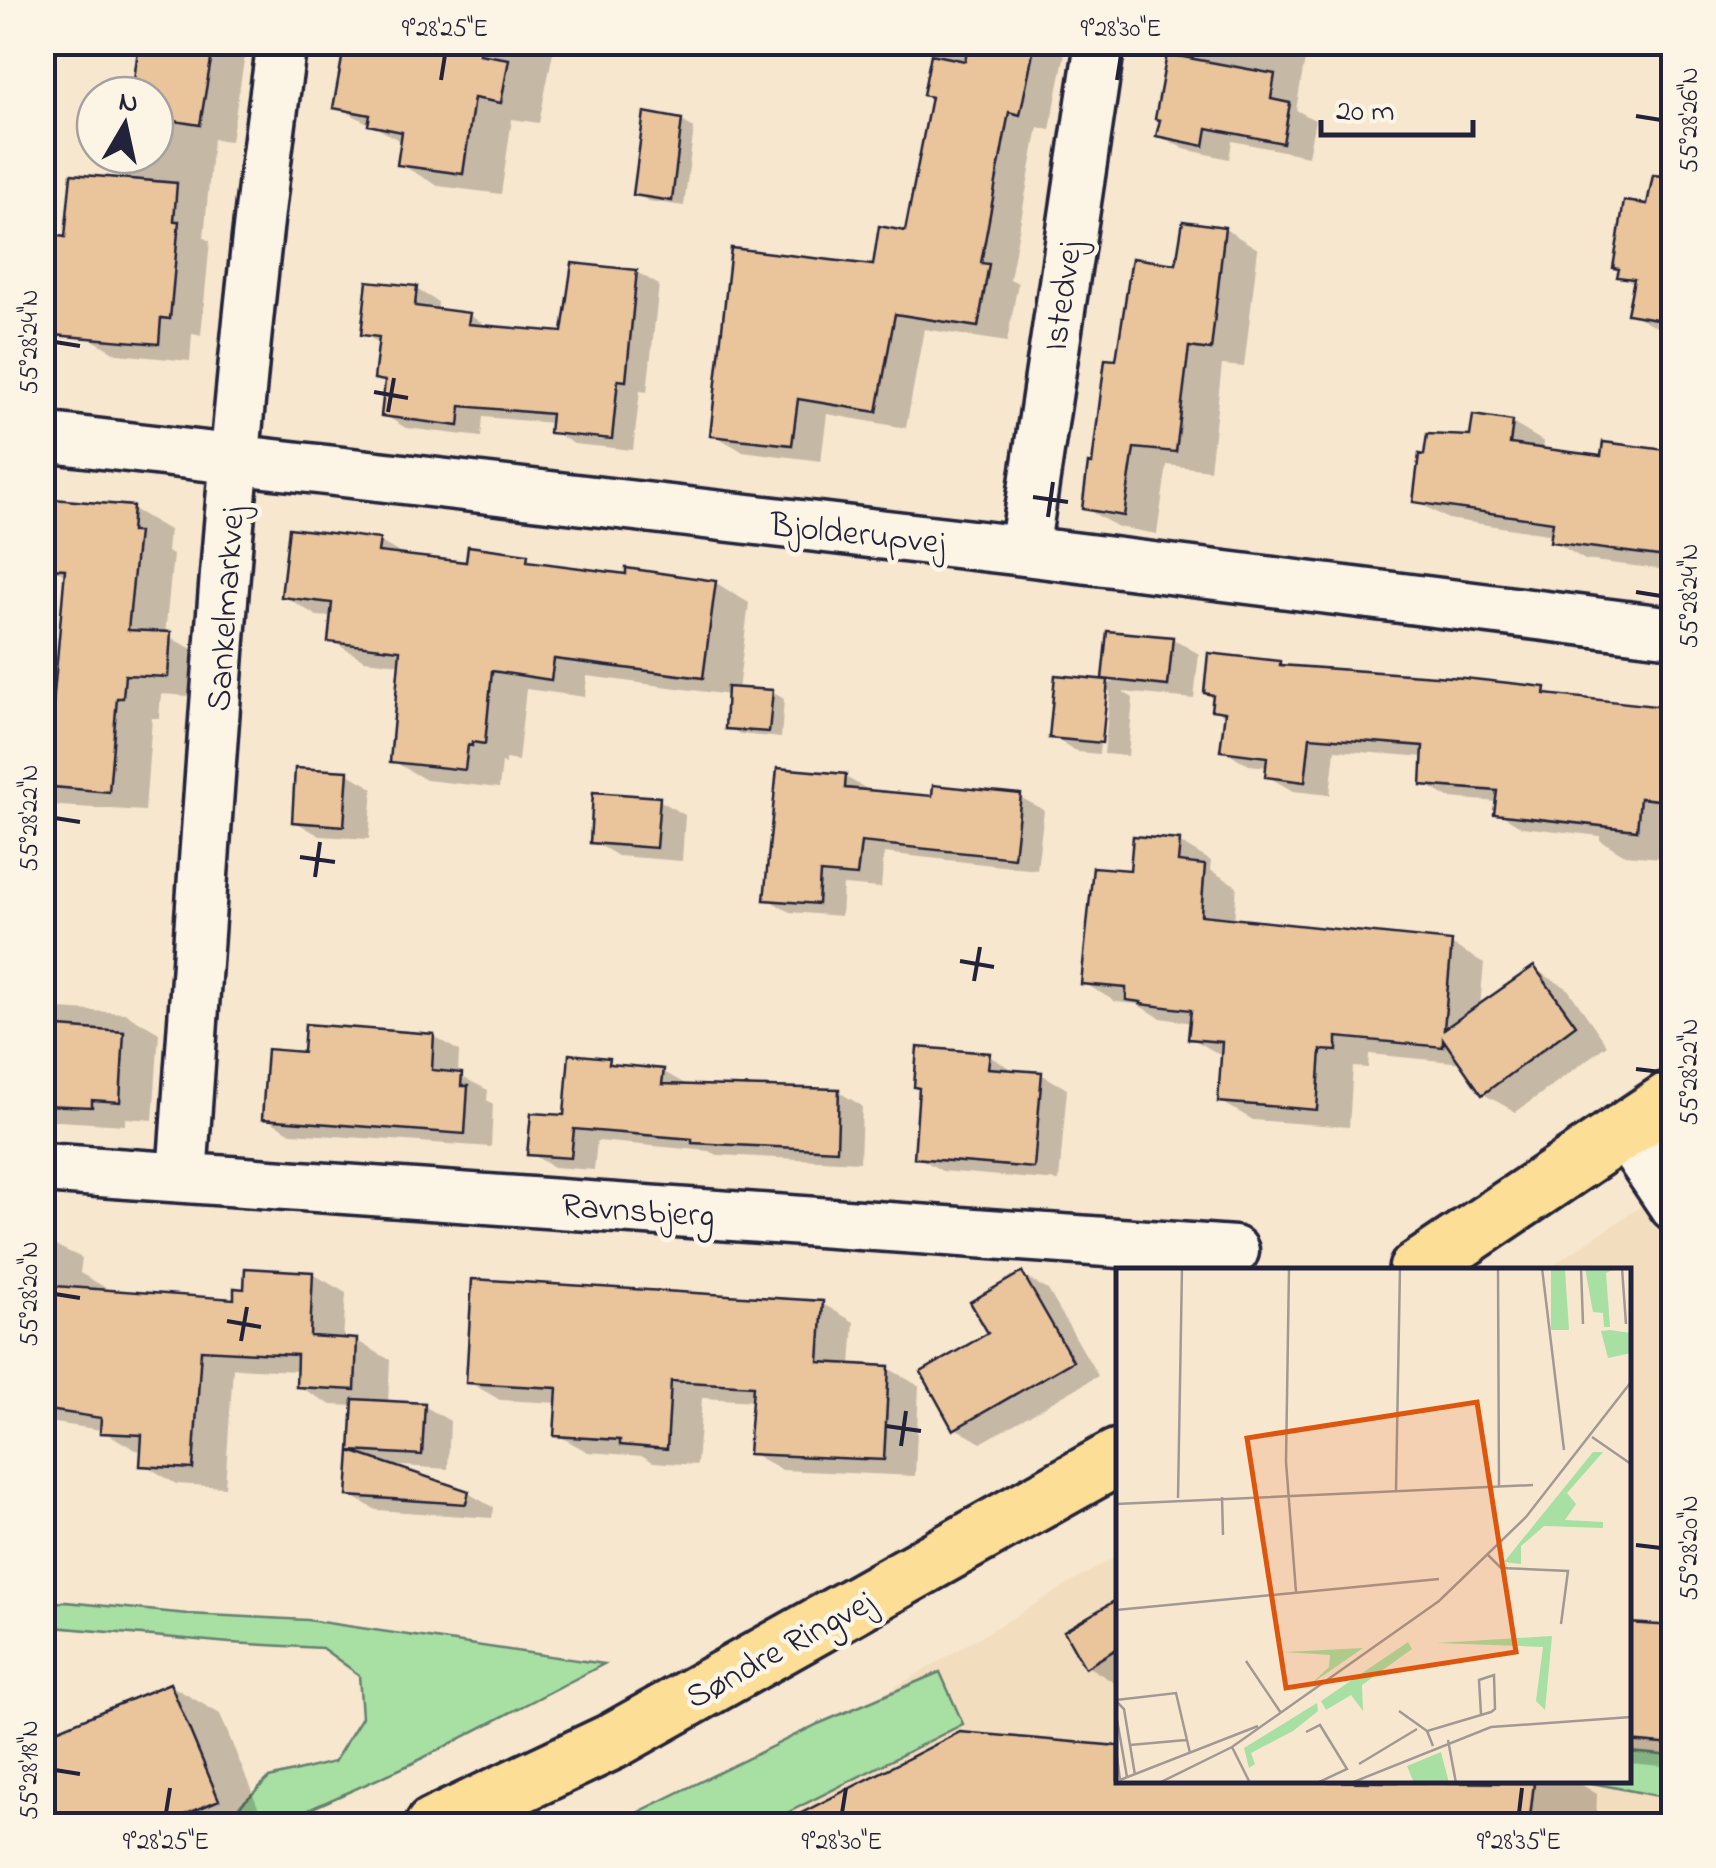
<svg xmlns="http://www.w3.org/2000/svg" width="1716" height="1868" viewBox="0 0 1716 1868" font-family="'Indie Flower',sans-serif">
<style>
.built{fill:#f3ddbf}
.green{fill:#a8dfa3;stroke:#65806f;stroke-width:2.5}
.shadow{fill:#0003}
.building{fill:#eac59b;stroke:#22223b;stroke-width:2.5}
.lines{fill:none;stroke-linecap:round;stroke-linejoin:round}
.minor-casing{stroke:#22223b;stroke-width:55}
.major-casing{stroke:#22223b;stroke-width:62}
.minor{stroke:#fcf5e5;stroke-width:48}
.major{stroke:#fdde96;stroke-width:55}
.ticks{fill:none;stroke:#22223b;stroke-width:4}
.labels{text-anchor:middle;stroke-width:9;stroke-linejoin:round;paint-order:stroke}
.street-label{font-size:35px;fill:#22223b;stroke:#fcf5e5}
.inset-road{fill:none;stroke:#a29894;stroke-width:2.5}
.view{fill:#de560e;fill-opacity:0.15;stroke:#de560e;stroke-width:5}
.inset-edge{fill:none;stroke:#22223b;stroke-width:5}
.neatline{fill:none;stroke:#22223b;stroke-width:4}
.ticks-label{font-size:25px;text-anchor:middle;fill:#22223b}
</style>
<rect width="100%" height="100%" fill="#f7e7cf"/>
<filter id="ink" filterUnits="userSpaceOnUse"><feTurbulence type="fractalNoise" baseFrequency=".01" numOctaves="2"/><feDisplacementMap in="SourceGraphic" scale="20" xChannelSelector="R" yChannelSelector="G"/><feConvolveMatrix kernelMatrix="1 2 1 2 8 2 1 2 1" color-interpolation-filters="sRGB"/></filter>
<g filter="url(#ink)">
<path class="built" d="M 1673,1185 L 1673,1825 L 635,1826 L 813,1736 L 1118,1555 L 1118,1780 L 1628,1780 L 1628,1270 L 1546,1270 Z"/>
<path class="green" d="M 66,1602 L 188,1614 L 307,1620 L 604,1664 L 411,1764 L 275,1825 L 225,1825 L 224,1821 L 269,1778 L 334,1762 L 362,1717 L 359,1675 L 322,1648 L 230,1643 L 43,1626 L 43,1603 Z
M 940,1672 L 963,1724 L 763,1825 L 612,1825 L 818,1724 Z
M 1629,1752 L 1673,1756 L 1673,1799 L 1582,1781 L 1628,1780 Z"/>
<path class="shadow" d="M 141,42 L 247,42 L 231,141 L 213,139 L 204,238 L 210,241 L 201,335 L 192,334 L 190,361 L 117,354 L 86,336 L 68,239 L 124,181 L 127,155 L 155,155 L 155,95 L 135,95 Z
M 348,42 L 555,42 L 539,123 L 512,119 L 501,194 L 438,186 L 400,164 L 403,142 L 336,106 Z
M 936,42 L 1067,42 L 1050,130 L 1038,127 L 1010,279 L 1018,283 L 1007,342 L 924,329 L 906,428 L 827,414 L 821,461 L 742,451 L 712,434 L 907,234 L 933,98 L 926,94 Z
M 1172,42 L 1308,42 L 1296,110 L 1315,120 L 1308,156 L 1232,141 L 1229,159 L 1184,149 L 1159,135 L 1162,120 L 1157,118 Z
M 1669,42 L 1674,42 L 1674,54 L 1668,51 Z
M 682,121 L 694,128 L 684,206 L 648,201 L 636,194 Z
M 1674,211 L 1674,336 L 1630,313 L 1635,284 L 1620,276 L 1621,269 Z
M 1225,229 L 1258,249 L 1244,367 L 1222,365 L 1210,470 L 1167,465 L 1157,534 L 1118,527 L 1084,508 L 1118,363 L 1179,267 Z
M 637,272 L 659,285 L 647,392 L 640,391 L 633,450 L 574,444 L 552,431 L 553,423 L 483,417 L 481,437 L 406,428 L 384,415 L 388,384 L 377,378 L 381,344 L 364,334 L 416,289 L 438,302 L 437,312 L 469,315 L 492,329 L 564,335 Z
M 1512,423 L 1544,442 L 1543,451 L 1603,459 L 1674,453 L 1674,574 L 1667,570 L 1585,560 L 1553,541 L 1554,535 L 1448,519 L 1416,501 L 1472,439 Z
M 133,509 L 169,530 L 167,552 L 173,555 L 165,635 L 206,656 L 204,697 L 161,694 L 159,718 L 152,718 L 145,811 L 42,805 L 42,695 L 56,696 L 67,576 L 50,567 Z
M 379,541 L 408,558 L 469,564 L 527,557 L 542,566 L 716,583 L 749,603 L 738,690 L 772,692 L 784,699 L 781,738 L 740,734 L 727,727 L 729,695 L 587,676 L 585,697 L 526,689 L 518,761 L 505,759 L 505,764 L 502,763 L 499,788 L 426,780 L 393,761 L 401,664 L 364,660 L 330,640 L 333,617 L 317,616 L 284,596 Z
M 1173,639 L 1199,654 L 1194,699 L 1123,692 L 1133,698 L 1128,756 L 1104,754 L 1110,691 L 1105,691 L 1099,754 L 1078,752 L 1052,737 L 1057,677 L 1115,683 L 1105,678 Z
M 1279,664 L 1286,668 L 1545,690 L 1559,698 L 1674,711 L 1674,859 L 1625,855 L 1600,840 L 1600,836 L 1522,827 L 1497,812 L 1498,802 L 1449,798 L 1423,783 L 1425,757 L 1335,750 L 1330,795 L 1293,791 L 1267,776 L 1268,767 L 1249,765 L 1223,750 L 1227,717 L 1214,709 L 1216,697 L 1207,692 Z
M 347,773 L 373,788 L 369,839 L 320,836 L 294,821 Z
M 845,777 L 869,790 L 934,799 L 1020,797 L 1044,810 L 1037,870 L 884,853 L 881,888 L 843,885 L 841,916 L 790,912 L 767,899 Z
M 659,800 L 685,815 L 682,861 L 618,856 L 592,841 Z
M 1179,842 L 1211,861 L 1210,870 L 1237,886 L 1234,921 L 1451,944 L 1484,963 L 1480,1007 L 1534,969 L 1567,988 L 1607,1045 L 1516,1112 L 1483,1094 L 1463,1063 L 1369,1054 L 1368,1068 L 1353,1067 L 1349,1127 L 1253,1120 L 1220,1101 L 1224,1057 L 1191,1038 L 1192,1023 L 1161,1018 L 1136,1004 L 1116,1002 L 1084,983 L 1132,872 Z
M 42,1008 L 125,1013 L 159,1033 L 153,1120 L 125,1118 L 125,1125 L 42,1120 Z
M 433,1036 L 459,1051 L 458,1075 L 488,1090 L 487,1100 L 493,1104 L 491,1147 L 291,1133 L 265,1118 L 305,1054 Z
M 989,1056 L 1015,1071 L 1041,1074 L 1067,1089 L 1059,1181 L 942,1171 L 916,1156 Z
M 609,1061 L 621,1068 L 664,1072 L 687,1085 L 839,1092 L 862,1106 L 860,1162 L 718,1155 L 709,1151 L 597,1141 L 594,1170 L 553,1167 L 530,1153 L 566,1118 Z
M 42,1239 L 82,1258 L 80,1273 L 106,1288 L 105,1292 L 236,1301 L 313,1274 L 346,1293 L 343,1340 L 357,1341 L 390,1360 L 388,1404 L 424,1406 L 450,1421 L 448,1469 L 388,1465 L 468,1493 L 494,1508 L 492,1518 L 376,1510 L 350,1495 L 363,1455 L 352,1449 L 355,1406 L 331,1405 L 298,1386 L 299,1371 L 233,1368 L 225,1487 L 176,1484 L 143,1464 L 144,1451 L 136,1450 L 101,1430 L 42,1421 Z
M 1022,1275 L 1048,1290 L 1098,1376 L 981,1443 L 955,1428 L 992,1334 Z
M 823,1304 L 854,1322 L 851,1366 L 888,1368 L 919,1386 L 915,1476 L 782,1470 L 751,1453 L 755,1401 L 702,1398 L 697,1465 L 653,1462 L 643,1456 L 588,1452 L 557,1435 L 559,1403 L 500,1400 L 469,1382 Z
M 1118,1602 L 1118,1685 L 1087,1666 L 1067,1632 Z
M 1628,1625 L 1674,1629 L 1674,1767 L 1628,1763 Z
M 42,1637 L 60,1647 L 52,1735 L 170,1685 L 220,1714 L 266,1826 L 42,1826 Z
M 961,1734 L 1118,1748 L 1118,1780 L 1574,1780 L 1597,1794 L 1596,1826 L 782,1826 Z"/>
<path class="building" d="M 139,42 L 214,42 L 200,125 L 155,118 L 155,95 L 132,95 Z
M 345,42 L 481,42 L 479,54 L 509,59 L 501,103 L 474,98 L 463,174 L 397,165 L 402,132 L 368,125 L 370,115 L 333,108 Z
M 969,42 L 1009,42 L 1034,48 L 1020,115 L 1009,112 L 981,263 L 989,264 L 978,327 L 895,314 L 877,412 L 798,399 L 792,445 L 710,436 L 731,248 L 873,265 L 879,226 L 905,231 L 931,97 L 923,95 L 931,54 L 965,61 Z
M 1167,54 L 1275,74 L 1271,99 L 1290,103 L 1283,143 L 1207,128 L 1204,146 L 1156,136 L 1160,120 L 1155,119 Z
M 644,112 L 682,119 L 672,201 L 633,195 Z
M 71,174 L 177,183 L 174,221 L 179,221 L 170,319 L 161,318 L 159,344 L 42,334 L 42,233 L 65,237 Z
M 1653,175 L 1674,177 L 1674,322 L 1627,314 L 1634,279 L 1617,277 L 1619,269 L 1613,268 L 1624,201 L 1647,204 Z
M 1183,221 L 1225,227 L 1211,350 L 1189,347 L 1176,452 L 1134,448 L 1124,516 L 1082,509 L 1088,463 L 1092,464 L 1105,359 L 1116,360 L 1132,258 L 1176,264 Z
M 572,263 L 637,270 L 626,381 L 618,380 L 612,439 L 549,433 L 551,414 L 461,406 L 459,426 L 381,416 L 385,381 L 374,379 L 379,337 L 361,335 L 367,281 L 417,286 L 415,306 L 470,313 L 468,324 L 562,332 Z
M 1473,415 L 1513,421 L 1510,444 L 1601,456 L 1603,442 L 1674,451 L 1674,558 L 1550,542 L 1553,522 L 1413,502 L 1419,454 L 1424,455 L 1427,434 L 1470,436 Z
M 53,499 L 133,506 L 131,532 L 138,532 L 128,630 L 171,632 L 168,677 L 125,675 L 123,698 L 117,698 L 109,792 L 42,786 L 42,717 L 52,717 L 65,569 L 48,568 Z
M 289,528 L 380,539 L 378,552 L 466,562 L 468,546 L 528,554 L 527,561 L 626,574 L 626,568 L 716,581 L 703,678 L 554,659 L 551,680 L 492,671 L 485,744 L 472,742 L 472,746 L 468,745 L 465,770 L 390,762 L 400,650 L 328,642 L 332,603 L 281,597 Z
M 1107,631 L 1173,637 L 1168,686 L 1102,679 Z
M 1208,653 L 1280,661 L 1280,665 L 1464,678 L 1546,687 L 1545,694 L 1674,708 L 1674,802 L 1640,798 L 1637,830 L 1494,814 L 1497,791 L 1421,785 L 1423,746 L 1310,737 L 1305,782 L 1265,777 L 1267,757 L 1220,751 L 1225,712 L 1211,710 L 1213,695 L 1204,693 Z
M 1055,675 L 1108,680 L 1102,743 L 1049,738 Z
M 727,687 L 773,690 L 769,732 L 725,729 Z
M 295,768 L 348,771 L 344,826 L 292,822 Z
M 777,768 L 846,774 L 845,788 L 932,796 L 933,785 L 1021,794 L 1014,858 L 861,842 L 857,876 L 820,873 L 818,904 L 764,900 Z
M 593,792 L 660,797 L 656,848 L 590,843 Z
M 1133,836 L 1180,840 L 1178,862 L 1205,865 L 1201,915 L 1452,941 L 1444,1029 L 1534,966 L 1576,1025 L 1482,1095 L 1443,1039 L 1443,1047 L 1337,1037 L 1337,1051 L 1321,1050 L 1317,1110 L 1218,1102 L 1222,1042 L 1188,1039 L 1191,1010 L 1140,1004 L 1141,1002 L 1126,1000 L 1126,988 L 1081,984 L 1093,867 L 1130,870 Z
M 305,1024 L 434,1034 L 432,1070 L 462,1073 L 461,1086 L 468,1086 L 465,1134 L 262,1119 L 267,1049 L 303,1052 Z
M 46,1026 L 124,1032 L 120,1102 L 92,1100 L 92,1107 L 42,1105 Z
M 917,1047 L 990,1053 L 988,1068 L 1042,1072 L 1034,1168 L 914,1158 L 919,1088 L 914,1087 Z
M 569,1054 L 610,1058 L 609,1064 L 664,1069 L 662,1084 L 839,1089 L 837,1150 L 692,1143 L 692,1139 L 574,1129 L 571,1158 L 527,1155 L 531,1113 L 564,1115 Z
M 245,1268 L 313,1272 L 310,1336 L 357,1339 L 355,1390 L 296,1387 L 297,1355 L 201,1350 L 193,1469 L 140,1466 L 142,1435 L 100,1433 L 101,1418 L 42,1409 L 42,1370 L 55,1286 L 234,1299 L 234,1288 L 244,1289 Z
M 1022,1272 L 1073,1361 L 953,1430 L 921,1372 L 988,1333 L 970,1302 Z
M 472,1279 L 823,1301 L 819,1362 L 889,1366 L 884,1460 L 748,1454 L 753,1386 L 671,1381 L 667,1449 L 620,1445 L 620,1440 L 554,1436 L 557,1388 L 466,1383 Z
M 353,1399 L 425,1403 L 422,1455 L 350,1451 Z
M 350,1451 L 469,1491 L 466,1504 L 347,1496 Z
M 1118,1599 L 1118,1648 L 1085,1668 L 1064,1631 Z
M 1628,1623 L 1674,1626 L 1674,1745 L 1628,1741 Z
M 170,1683 L 219,1800 L 159,1826 L 42,1826 L 42,1736 Z
M 960,1732 L 1118,1746 L 1118,1780 L 1534,1783 L 1529,1826 L 776,1826 Z"/>
<g class="lines">
<defs>
<path id="minor" d="M 42,437 L 1024,551 L 1674,632
M 1024,551 L 1100,42
M 1625,1133 L 1674,1206
M 42,1168 L 1234,1251
M 182,1176 C 210,798 228,418 282,42"/>
<path id="major" d="M 1417,1270 L 1674,1097
M 433,1826 L 611,1742 L 1118,1457"/>
</defs>
<use href="#minor" class="minor-casing"/>
<use href="#major" class="major-casing"/>
<use href="#minor" class="minor"/>
<use href="#major" class="major"/>
</g>
</g>
<path class="ticks" d="M 441,80 L 445,55M 1117,80 L 1121,55M 1636,116 L 1661,120M 55,342 L 80,346M 374,392 L 408,398M 388,412 L 394,378M 1033,497 L 1068,502M 1048,517 L 1053,482M 1636,592 L 1661,596M 55,818 L 80,822M 300,857 L 335,862M 315,877 L 320,842M 960,961 L 994,967M 974,981 L 980,947M 1636,1069 L 1661,1072M 55,1294 L 80,1298M 227,1321 L 261,1327M 241,1341 L 247,1307M 886,1426 L 921,1431M 901,1446 L 906,1411M 1636,1545 L 1661,1548M 55,1770 L 80,1774M 166,1813 L 170,1788M 842,1813 L 846,1788M 1519,1813 L 1522,1788"/>
<g class="labels">
<g class="street-label">
<text transform="translate(1061 296) rotate(-82)" y="12">Istedvej</text>
<text transform="translate(858 532) rotate(6)" y="12">Bjolderupvej</text>
<text transform="translate(224 609) rotate(-86)" y="12">Sankelmarkvej</text>
<text transform="translate(638 1209) rotate(4)" y="12">Ravnsbjerg</text>
<text transform="translate(779 1648) rotate(-29)" y="12">Søndre Ringvej</text>
</g>
</g>
<g transform="translate(1116 1268)">
<rect width="515" height="515" fill="#f7e7cf"/>
<path d="M 469,0 L 501,0 L 490,5 L 494,59 L 488,59 L 487,45 L 477,44 ZM 435,2 L 449,2 L 453,62 L 435,62 ZM 494,62 L 515,65 L 515,85 L 492,90 L 485,63 ZM 477,184 L 487,184 L 451,225 L 460,236 L 449,252 L 487,254 L 487,260 L 428,258 L 405,278 L 405,296 L 388,294 ZM 436,368 L 429,442 L 420,433 L 427,379 L 321,375 ZM 292,374 L 296,381 L 246,417 L 247,443 L 235,427 L 210,442 L 205,433 ZM 247,380 L 195,416 L 213,399 L 214,387 L 168,384 ZM 201,435 L 202,443 L 177,463 L 135,485 L 139,496 L 133,500 L 128,480 ZM 325,484 L 333,515 L 298,515 L 291,498 Z" fill="#a8dfa3"/>
<path class="inset-road" d="M 173,0 L 170,194 L 180,324M 382,0 L 383,219M 426,0 L 448,182M 465,0 L 467,56M 506,0 L 510,56M 476,169 L 515,196M 280,222 L 284,0M 106,229 L 107,267M 62,230 L 66,0M 0,236 L 417,217M 372,287 L 385,300 L 452,303 L 445,356M 0,342 L 323,311M 130,393 L 165,445M 0,432 L 60,425 L 74,485M 1,434 L 8,441 L 19,507M 283,443 L 311,463M 0,446 L 11,509M 190,464 L 204,457 L 231,501 L 201,515M 332,472 L 340,515M 14,477 L 70,472M 317,478 L 311,463 L 375,444 L 379,441 L 378,407 L 363,412 L 365,446M 116,479 L 134,515M 0,481 L 4,512M 243,496 L 301,461M 4,512 L 142,458M 43,515 L 116,479 L 323,333 L 410,249 L 515,114M 235,515 L 375,459 L 515,449"/>
<path class="view" d="M 361,134 L 400,384 L 170,420 L 131,170 Z"/>
<rect width="515" height="515" class="inset-edge"/>
</g>
<rect width="1716" height="1868" fill="none" stroke="#fcf5e5" stroke-width="110"/>
<g transform="translate(125 125) rotate(9)"><circle r="48" fill="#fcf5e5" stroke="#a5a1a1" stroke-width="2.5"/>
<path d="M0-8L18 38L0 25L-18 38Z" fill="#22223b"/>
<text y="-15" font-size="28" font-weight="bold" text-anchor="middle" fill="#22223b">N</text>
</g>
<path d="M1321 120v15h152v-15" fill="none" stroke="#22223b" stroke-width="5"/>
<text x="1336" y="120" font-size="30" fill="#22223b" stroke="#fcf5e5" stroke-width="8" paint-order="stroke">20 m</text>
<rect x="55" y="55" width="1606" height="1758" class="neatline"/>
<g class="ticks-label">
<text x="445" y="36">9°28'25"E</text>
<text x="1121" y="36">9°28'30"E</text>
<text transform="translate(1688 120) rotate(-90)" y="9">55°28'26"N</text>
<text transform="translate(28 342) rotate(-90)" y="9">55°28'24"N</text>
<text transform="translate(1688 596) rotate(-90)" y="9">55°28'24"N</text>
<text transform="translate(28 818) rotate(-90)" y="9">55°28'22"N</text>
<text transform="translate(1688 1072) rotate(-90)" y="9">55°28'22"N</text>
<text transform="translate(28 1294) rotate(-90)" y="9">55°28'20"N</text>
<text transform="translate(1688 1548) rotate(-90)" y="9">55°28'20"N</text>
<text transform="translate(28 1770) rotate(-90)" y="9">55°28'18"N</text>
<text x="166" y="1849">9°28'25"E</text>
<text x="842" y="1849">9°28'30"E</text>
<text x="1519" y="1849">9°28'35"E</text>
</g>
</svg>
